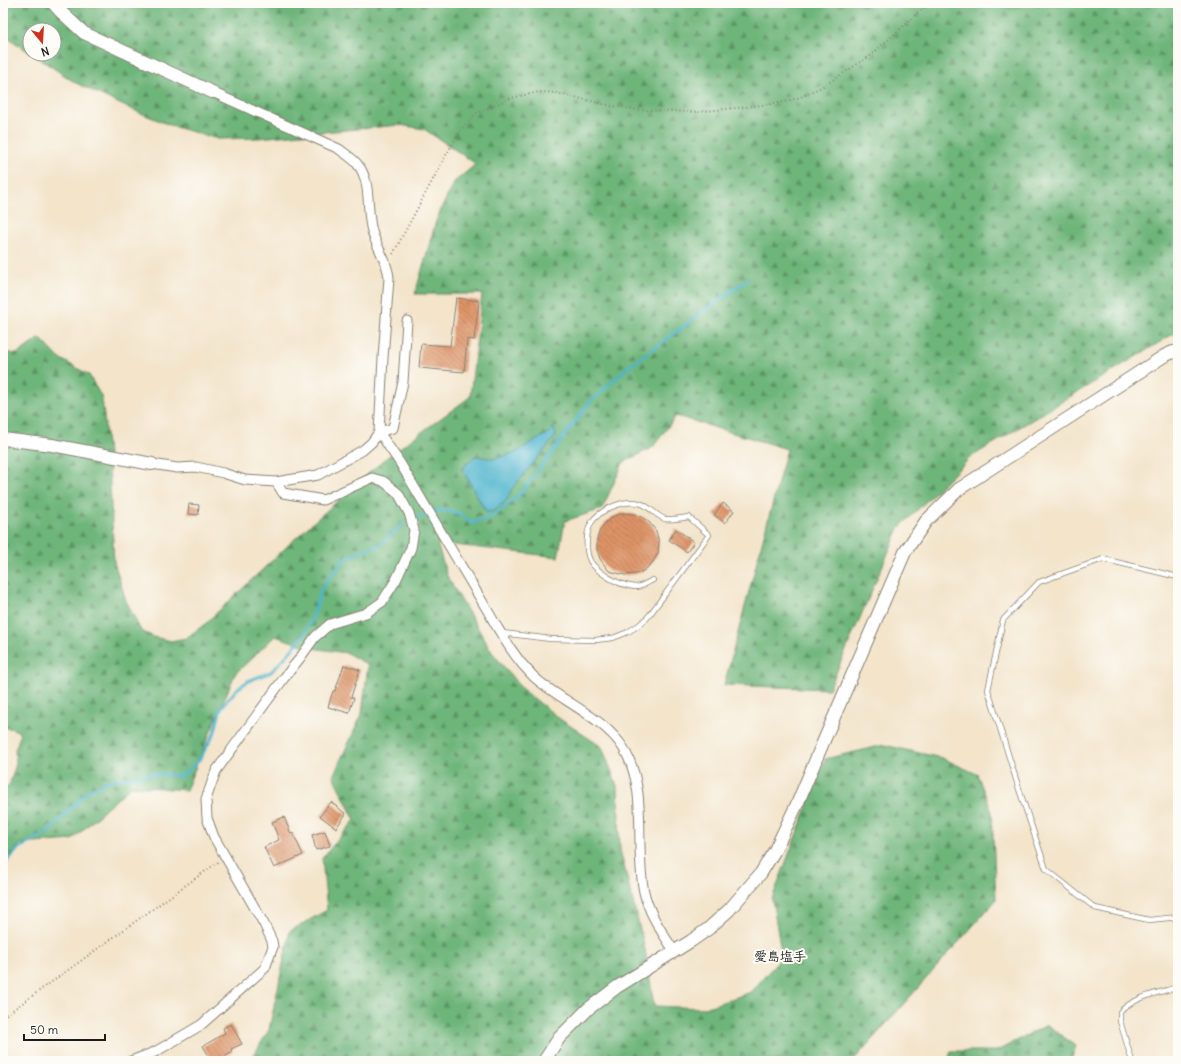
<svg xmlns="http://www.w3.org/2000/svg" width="1181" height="1064" viewBox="0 0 1181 1064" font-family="Delius,'Klee One',sans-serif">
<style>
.forest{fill:url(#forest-firs);stroke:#45684b}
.water{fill:#4fb5ce;stroke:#366875}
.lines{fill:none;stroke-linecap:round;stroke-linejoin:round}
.stream{stroke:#4fb5ce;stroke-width:3}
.building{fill:url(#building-back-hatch)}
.lane-casing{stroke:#888073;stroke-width:6}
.street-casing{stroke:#888073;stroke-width:11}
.secondary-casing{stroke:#888073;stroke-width:14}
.path{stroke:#888073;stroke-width:2;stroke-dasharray:1 3;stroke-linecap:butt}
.lane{stroke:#fff;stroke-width:4.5}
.street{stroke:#fff;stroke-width:9}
.secondary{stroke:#fff;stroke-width:12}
.labels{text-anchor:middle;stroke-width:4;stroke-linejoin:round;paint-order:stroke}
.quarter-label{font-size:13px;font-weight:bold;fill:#1c1c1c;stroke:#fdfcf7}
</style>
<defs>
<pattern id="forest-firs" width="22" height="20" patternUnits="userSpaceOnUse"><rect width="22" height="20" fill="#6eb57a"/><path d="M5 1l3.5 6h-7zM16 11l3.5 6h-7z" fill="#5a9263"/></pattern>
<pattern id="building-back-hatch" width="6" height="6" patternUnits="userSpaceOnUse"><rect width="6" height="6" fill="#dd9366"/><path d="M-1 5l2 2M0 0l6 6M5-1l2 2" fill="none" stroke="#b27753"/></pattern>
</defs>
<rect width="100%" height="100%" fill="#fdfcf7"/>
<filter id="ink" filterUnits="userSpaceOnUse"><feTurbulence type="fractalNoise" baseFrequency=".025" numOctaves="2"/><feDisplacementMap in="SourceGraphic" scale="8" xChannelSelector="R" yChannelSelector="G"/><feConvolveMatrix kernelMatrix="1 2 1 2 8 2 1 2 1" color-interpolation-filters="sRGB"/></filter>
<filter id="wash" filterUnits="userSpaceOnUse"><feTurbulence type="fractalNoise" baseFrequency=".012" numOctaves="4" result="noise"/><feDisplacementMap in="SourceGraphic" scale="16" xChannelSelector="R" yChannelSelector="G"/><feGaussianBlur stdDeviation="0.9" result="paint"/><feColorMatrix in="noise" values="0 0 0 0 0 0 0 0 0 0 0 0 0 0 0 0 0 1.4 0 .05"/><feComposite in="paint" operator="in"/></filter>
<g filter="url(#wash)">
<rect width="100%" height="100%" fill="#f3e4ca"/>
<path class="forest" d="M 3,3 L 1178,3 L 1178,331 L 971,457 L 899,528 L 829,689 L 724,685 L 787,449 L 676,416 L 653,447 L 623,463 L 602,509 L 565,521 L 558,557 L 437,543 L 447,576 L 492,652 L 522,689 L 560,719 L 602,747 L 618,788 L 620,850 L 645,949 L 654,1006 L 705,1008 L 751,992 L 782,957 L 772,899 L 825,759 L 884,745 L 942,758 L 977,774 L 992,812 L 996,900 L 853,1061 L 250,1061 L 269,1030 L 290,931 L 327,910 L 322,858 L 355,820 L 333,776 L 362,714 L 368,665 L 347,653 L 311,648 L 275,636 L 235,674 L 186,790 L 131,786 L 72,840 L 21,844 L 3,862 L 3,786 L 9,786 L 16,764 L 15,750 L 20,736 L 18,731 L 10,728 L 3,728 L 3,352 L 17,354 L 40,338 L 59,358 L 89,375 L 102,398 L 109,463 L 114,562 L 126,601 L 141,631 L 154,637 L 171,641 L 186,638 L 205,624 L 299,535 L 386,458 L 470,397 L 482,294 L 415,294 L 436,221 L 453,183 L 476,164 L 424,129 L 400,125 L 258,138 L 218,139 L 172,126 L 124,106 L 76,83 L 32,54 L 54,54 L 54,30 L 30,30 L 30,53 L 13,41 L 3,33 Z
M 1047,1025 L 1076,1046 L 1071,1061 L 948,1061 L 951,1051 L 997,1051 Z"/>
<path class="water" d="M 554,428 L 556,436 L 511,490 L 507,500 L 493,512 L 486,512 L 462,469 L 475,456 L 494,459 L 517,452 L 530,443 L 546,435 Z"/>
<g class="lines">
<path class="stream" d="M 412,519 L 442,510 L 458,513 L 472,523 L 495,515 L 520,494 L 552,453 L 589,403 L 627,368 L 748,279
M 3,866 L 18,849 L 49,831 L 88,791 L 108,781 L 139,775 L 157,774 L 182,776 L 199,760 L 214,734 L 221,708 L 236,690 L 248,681 L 271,672 L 290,652 L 303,635 L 314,614 L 320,592 L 331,575 L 345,559 L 363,550 L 380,545 L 403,524"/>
</g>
<g id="blocks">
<path class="building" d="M 456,298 L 479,301 L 474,340 L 467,339 L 464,372 L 419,368 L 421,344 L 450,346 Z
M 723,503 L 734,511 L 725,523 L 714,515 Z
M 189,504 L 199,505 L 198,515 L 188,514 Z
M 623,513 L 633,514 L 642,517 L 650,523 L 656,531 L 659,542 L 658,553 L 653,562 L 645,570 L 636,574 L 625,575 L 609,571 L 600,559 L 597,549 L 597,539 L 600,530 L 606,522 L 614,516 Z
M 676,529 L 694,542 L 687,552 L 669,540 Z
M 344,665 L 360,670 L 351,697 L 354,698 L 349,713 L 328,707 L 333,691 L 335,691 Z
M 331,802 L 346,814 L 336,828 L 320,816 Z
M 284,817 L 291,834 L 293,833 L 303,855 L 274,868 L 264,847 L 279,840 L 272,822 Z
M 325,831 L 330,846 L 316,850 L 312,835 Z
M 231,1024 L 242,1044 L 231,1049 L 232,1052 L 218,1061 L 212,1061 L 203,1046 L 225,1033 L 223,1028 Z"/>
</g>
</g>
<g filter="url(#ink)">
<use href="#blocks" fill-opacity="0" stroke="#888073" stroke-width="1"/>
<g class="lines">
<defs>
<path id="lane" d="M 1178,577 L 1103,559 L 1039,582 L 1003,620 L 988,690 L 1020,792 L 1046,869 L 1095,908 L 1149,920 L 1178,917
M 502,633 L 551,639 L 595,640 L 613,638 L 628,632 L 639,625 L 648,617 L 709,535 L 689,517 C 683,518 670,520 665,519 C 656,516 650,507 642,504 C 627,498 604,508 594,519 C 585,529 584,555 593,565 C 603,576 621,586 636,587 C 641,587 648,582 653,580
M 1132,1061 L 1120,1021 L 1120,1012 C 1134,997 1158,993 1178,987"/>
<path id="street" d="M 379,432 L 400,463 L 489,613 C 499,631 509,648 522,664 C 526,668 530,673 534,677 C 562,702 604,717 624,749 C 649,792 634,845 644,892 C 649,914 662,932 674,951
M 379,432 L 393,428 L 403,382 L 407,321
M 152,464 L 177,468 L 196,467 L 223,473 L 245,480 L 276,482 L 318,475 L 363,450 L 372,442 L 379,432 L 383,358 L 389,278 C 388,261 376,247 372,231 C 366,211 372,182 358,165 C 353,158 345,154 339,149 L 212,92
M 131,1061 L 155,1052 L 201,1025 L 265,968 L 271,952 L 273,947 L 272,941 L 264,924 L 214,837 L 207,818 L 206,799 L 216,771 L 284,678 L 300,658 L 315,637 L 330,624 L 366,613 L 382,602 L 396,580 L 411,548 L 414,530 L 409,513 L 398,493 L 383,481 L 372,478 L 323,500 L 283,493 L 276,482"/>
<path id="secondary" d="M 53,3 L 60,11 L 84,33 L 212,92
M 3,439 L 52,445 L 152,464
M 544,1061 L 559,1038 L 588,1009 L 617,987 L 691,941 L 708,929 L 729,910 L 761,873 L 775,850 L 798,802 L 822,745 L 905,552 L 926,521 L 959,489 L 1164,356 L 1173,352 L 1178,353"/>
</defs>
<use href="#lane" class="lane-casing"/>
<use href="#street" class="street-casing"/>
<use href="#secondary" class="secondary-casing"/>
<path class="path" d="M 393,254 L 445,157 L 460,131 L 477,113 L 511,98 L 539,92 L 557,93 L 612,106 L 639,110 L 696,112 L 746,107 L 784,102 L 801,97 L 825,85 L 870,56 L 929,3
M 3,1017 L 218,862"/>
<use href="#lane" class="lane"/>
<use href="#street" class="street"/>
<use href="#secondary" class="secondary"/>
</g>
</g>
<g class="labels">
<g class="quarter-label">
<text x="780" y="961">愛島塩手</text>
</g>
</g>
<rect width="1181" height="1064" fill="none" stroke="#fdfcf7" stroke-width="16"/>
<g transform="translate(42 42) rotate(162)"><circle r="19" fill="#fdfcf7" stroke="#a3a29f"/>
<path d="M0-3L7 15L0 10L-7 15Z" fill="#c8321e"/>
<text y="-6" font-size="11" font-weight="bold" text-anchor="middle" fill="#1c1c1c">N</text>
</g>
<path d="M24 1034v6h81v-6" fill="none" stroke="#1c1c1c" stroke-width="2"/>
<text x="30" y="1034" font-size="12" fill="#1c1c1c" stroke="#fdfcf7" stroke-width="3" paint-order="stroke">50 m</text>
</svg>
